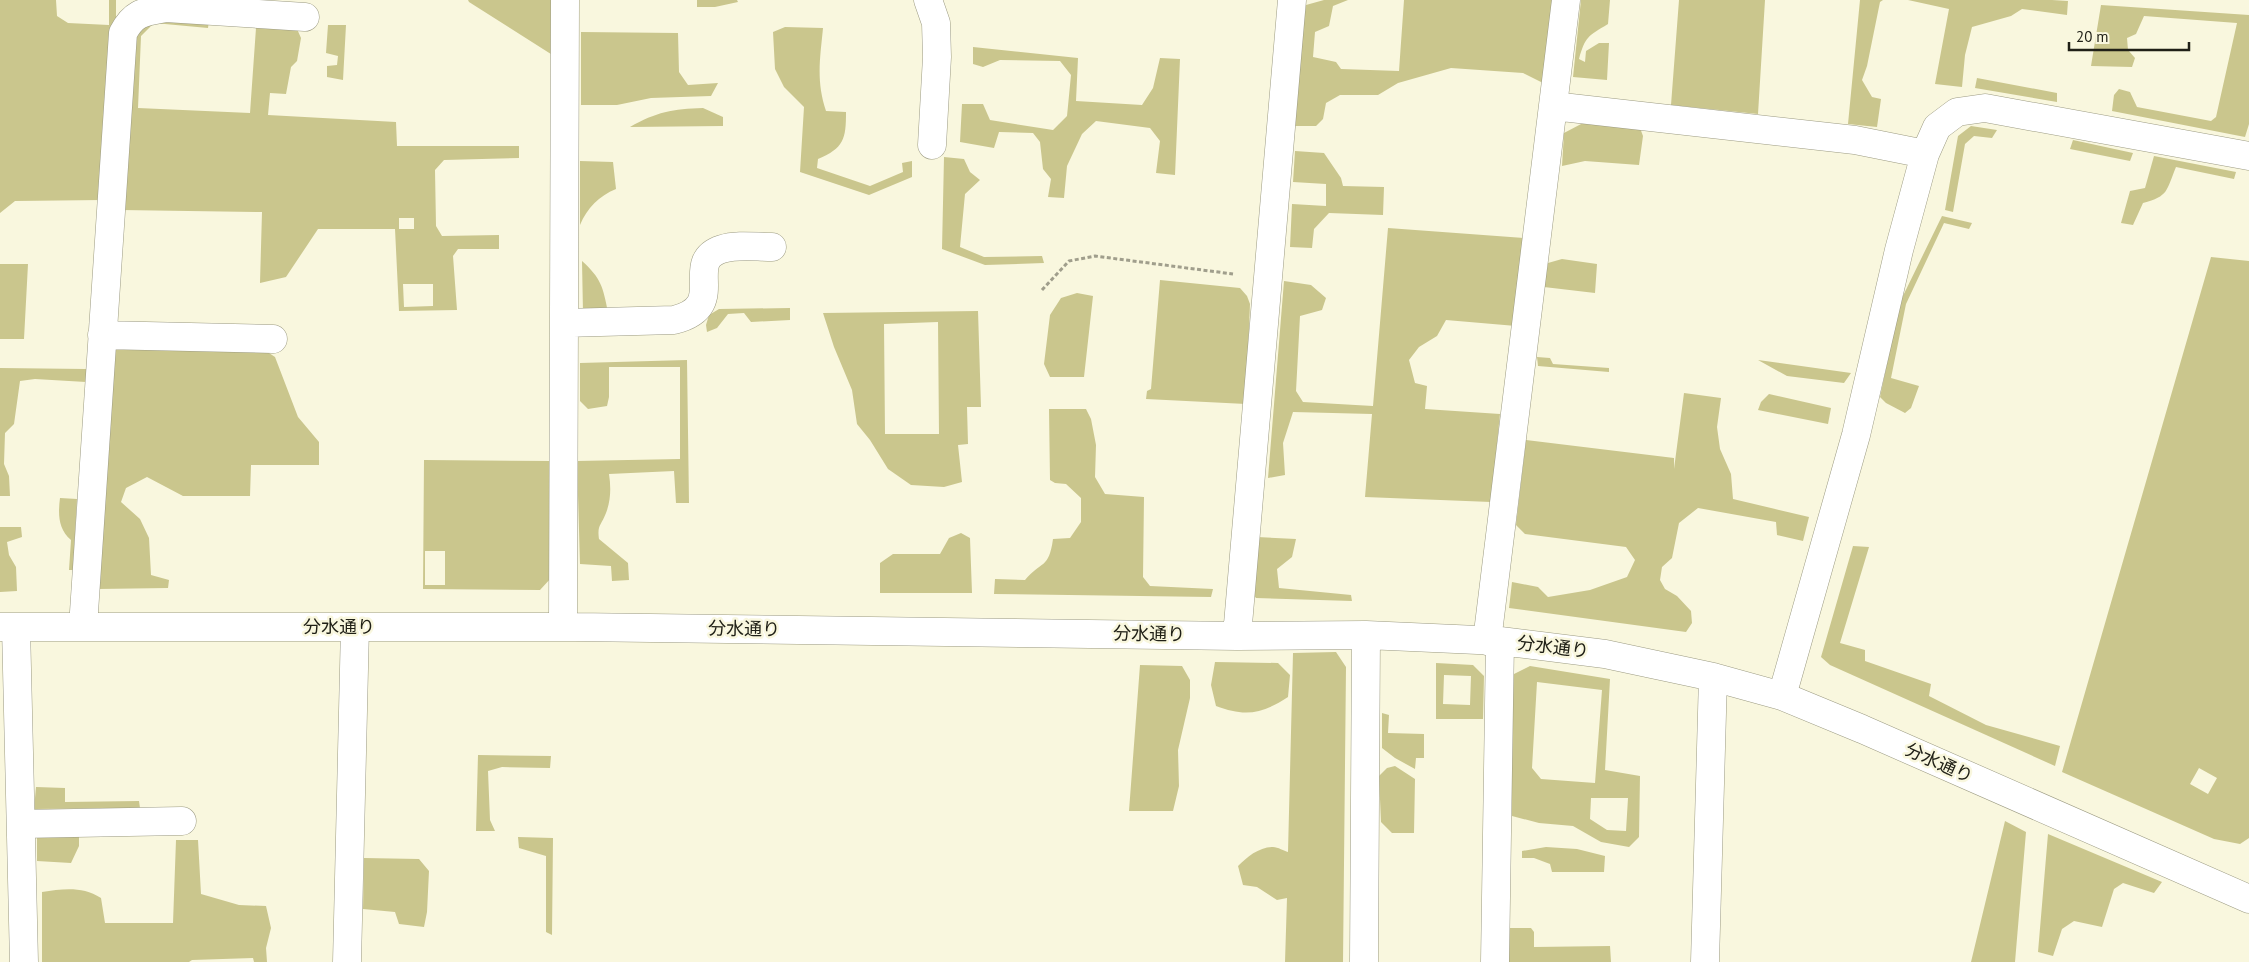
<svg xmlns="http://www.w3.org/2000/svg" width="2249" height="962" viewBox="0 0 2249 962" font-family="'PT Sans','Noto Sans JP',sans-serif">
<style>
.green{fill:#cac68d;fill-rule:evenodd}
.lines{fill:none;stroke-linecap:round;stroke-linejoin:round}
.minor-casing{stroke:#9c9b83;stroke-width:29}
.path{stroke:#a09e8c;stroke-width:3;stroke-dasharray:4 2.5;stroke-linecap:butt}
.minor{stroke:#fff;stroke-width:28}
.labels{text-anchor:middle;stroke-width:5;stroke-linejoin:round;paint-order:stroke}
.street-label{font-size:18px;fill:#202017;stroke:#f9f7de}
</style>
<rect width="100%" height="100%" fill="#f9f7de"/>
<path class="green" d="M 0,0 L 56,0 L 57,16 L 68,23 L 109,25 L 109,0 L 116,0 L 116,31 L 102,200 L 15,201 L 0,213 Z
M 468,0 L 556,0 L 554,56 L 469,2 Z
M 697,0 L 737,0 L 738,2 L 715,7 L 697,7 Z
M 1324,0 L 1348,0 L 1333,6 L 1329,26 L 1315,32 L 1313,57 L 1336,62 L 1341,69 L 1399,71 L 1404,0 L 1554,0 L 1545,84 L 1523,73 L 1451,68 L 1398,83 L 1378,95 L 1340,95 L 1326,103 L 1323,119 L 1316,126 L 1295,126 L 1297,68 L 1306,5 Z
M 1581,0 L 1610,0 L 1608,24 C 1588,36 1585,37 1579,59 L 1585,62 L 1586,51 L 1599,43 L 1609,43 L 1607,80 L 1573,77 Z
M 1679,0 L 1765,0 L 1758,114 L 1671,105 Z
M 1860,0 L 1883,0 L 1880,2 L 1867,66 L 1862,80 L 1872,97 L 1881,99 L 1877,127 L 1848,124 Z
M 1908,0 L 2052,0 L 2068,1 L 2067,15 L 2022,9 L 2011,16 L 1972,27 L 1965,55 L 1962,87 L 1935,84 L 1949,9 Z
M 2101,5 L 2249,15 L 2249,124 L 2245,137 L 2112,111 L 2114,95 L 2119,89 L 2130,92 L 2137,107 L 2211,121 L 2216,117 L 2237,23 L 2144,16 L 2136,34 L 2127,38 L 2128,50 L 2135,58 L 2132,67 L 2091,66 Z
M 209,20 L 208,28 L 154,23 L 141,36 L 138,108 L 250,113 L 256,28 L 297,29 L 301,38 L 297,61 L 291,67 L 286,94 L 270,93 L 268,115 L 396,122 L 397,146 L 519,146 L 519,158 L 444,160 L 435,170 L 436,226 L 442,236 L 499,235 L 499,249 L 458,249 L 453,256 L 457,310 L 399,311 L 395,229 L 318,229 L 286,277 L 260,283 L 262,212 L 121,210 L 135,35 L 147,21 ZM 399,218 L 414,218 L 414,229 L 399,229 ZM 403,284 L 433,284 L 433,306 L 404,307 Z
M 328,25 L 346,25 L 343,80 L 327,77 L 327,66 L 337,65 L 338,56 L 326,53 Z
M 785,27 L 823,28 C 820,59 816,81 826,111 L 846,112 C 846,139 844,148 818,159 L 817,168 L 870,186 L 903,172 L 902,163 L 912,161 L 912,177 L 869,195 L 800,172 L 804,107 L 784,87 L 775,69 L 773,32 Z
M 581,32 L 678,33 L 679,72 L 688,85 L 718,83 L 711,96 L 651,98 L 617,105 L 581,105 Z
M 973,47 L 1078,58 L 1076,101 L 1142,105 L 1153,88 L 1160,58 L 1180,59 L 1175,175 L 1156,173 L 1160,141 L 1150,128 L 1096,121 L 1082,134 L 1067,166 L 1064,198 L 1048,197 L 1051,179 L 1043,169 L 1040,142 L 1033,133 L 999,132 L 994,148 L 960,142 L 962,104 L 983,104 L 990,120 L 1053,130 L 1067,116 L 1071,75 L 1060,61 L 1000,60 L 983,67 L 973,64 Z
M 1977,78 L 2057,93 L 2057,102 L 1975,88 Z
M 703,108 L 723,117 L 723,126 L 630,127 C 656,112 673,109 703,108 Z
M 1583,123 L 1640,128 L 1643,136 L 1639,165 L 1585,161 L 1562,166 L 1564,133 Z
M 1971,126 L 1997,130 L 1992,138 L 1974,136 L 1965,144 L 1953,212 L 1945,210 L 1958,136 Z
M 2073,140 L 2133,153 L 2130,161 L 2070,149 Z
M 1295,151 L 1324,153 L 1341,178 L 1343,186 L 1384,187 L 1383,215 L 1329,213 L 1314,229 L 1312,248 L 1290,247 L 1292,204 L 1326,206 L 1326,184 L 1293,182 Z
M 2154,156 L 2236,172 L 2234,179 L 2176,167 C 2166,191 2169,196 2143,203 L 2133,225 L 2121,223 L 2130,191 L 2145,188 Z
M 944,157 L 964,159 L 970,172 L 980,180 L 965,194 L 960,247 L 984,257 L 1042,256 L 1044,263 L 985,265 L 942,249 Z
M 580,161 L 613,162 L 616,189 C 599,196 587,208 580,225 Z
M 1942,216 L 1972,223 L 1969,229 L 1944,223 L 1906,304 L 1891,378 L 1919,386 L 1911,408 L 1905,413 L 1886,403 L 1880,397 L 1900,302 Z
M 1388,228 L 1524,238 L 1516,326 L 1446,320 L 1437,336 L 1419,347 L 1409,360 L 1415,383 L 1427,386 L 1425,409 L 1500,414 L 1491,502 L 1365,497 L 1372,414 L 1293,412 L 1283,443 L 1285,475 L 1268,478 L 1284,281 L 1311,285 L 1326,298 L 1322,310 L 1300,316 L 1296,391 L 1303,402 L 1373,406 Z
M 2211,257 L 2249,261 L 2249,838 L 2240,844 L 2214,839 L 2062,772 ZM 2199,768 L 2217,778 L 2208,794 L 2190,784 Z
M 1562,259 L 1597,264 L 1595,293 L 1544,287 L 1548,263 Z
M 582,261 C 601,278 603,287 608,312 L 583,313 Z
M 0,264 L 28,264 L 24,339 L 0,339 Z
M 1160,280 L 1240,288 L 1247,296 L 1250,304 L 1246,404 L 1146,399 L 1147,391 L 1151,389 Z
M 1077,293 L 1093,296 L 1084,377 L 1050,377 L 1044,364 L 1050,315 L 1061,298 Z
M 790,308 L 790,320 L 751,322 L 744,313 L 728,314 L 717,328 L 707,332 L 706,325 L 709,315 L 719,309 Z
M 978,311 L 981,407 L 967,407 L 968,444 L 958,445 L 962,482 L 944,487 L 911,485 L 888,469 L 870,440 L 857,424 L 852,390 L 834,347 L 823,313 ZM 938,322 L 939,434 L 885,434 L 884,324 Z
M 111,347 L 263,349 L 275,357 L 298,417 L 319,442 L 319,465 L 251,465 L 250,496 L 183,496 L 147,477 L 126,488 L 121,502 L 140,519 L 149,538 L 151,575 L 169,580 L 168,588 L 98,589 Z
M 1537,357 L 1550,358 L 1553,364 L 1609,368 L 1609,372 L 1538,366 Z
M 687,360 L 689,503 L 676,503 L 674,471 L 609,474 C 611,487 611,500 606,513 C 601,526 597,525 599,539 L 628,563 L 629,580 L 612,581 L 611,566 L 580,564 L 577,461 L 680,459 L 680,367 L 609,367 L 609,397 L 607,406 L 588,409 L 580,401 L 580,363 Z
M 1758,360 L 1851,373 L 1844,383 L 1787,376 Z
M 0,368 L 86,369 L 86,382 L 35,379 L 20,381 L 14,424 L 5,433 L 4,464 L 9,476 L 10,496 L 0,496 Z
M 1684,393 L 1721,398 L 1717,427 L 1720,449 L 1731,474 L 1733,499 L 1809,517 L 1803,541 L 1777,535 L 1776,522 L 1698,508 L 1679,523 L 1672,558 L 1662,567 L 1660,580 L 1665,589 L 1677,596 L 1691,611 L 1692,623 L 1686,632 L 1509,608 L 1512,582 L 1538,587 L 1548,597 L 1590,590 L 1627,577 L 1635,560 L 1626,547 L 1525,534 L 1516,525 L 1526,440 L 1674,458 L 1674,469 Z
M 1769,394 L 1831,408 L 1828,424 L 1758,410 L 1761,402 Z
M 1049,409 L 1086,409 L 1091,419 L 1096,445 L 1095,477 L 1105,494 L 1144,497 L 1143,577 L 1150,586 L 1213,589 L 1211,597 L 994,594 L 995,579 L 1025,580 C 1041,561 1049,569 1053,539 L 1070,538 L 1081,522 L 1081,498 L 1066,484 L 1055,483 L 1050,480 Z
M 424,460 L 552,461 L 551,578 L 540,590 L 423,589 ZM 425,551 L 445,551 L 445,585 L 425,585 Z
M 60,498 L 77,499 L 73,570 L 69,570 L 71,540 C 58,529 58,514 60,498 Z
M 0,527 L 21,527 L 22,537 L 7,542 L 9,555 L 16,567 L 17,591 L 0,592 Z
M 961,533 L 970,538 L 972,593 L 880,593 L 880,563 L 893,554 L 940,554 L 949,538 Z
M 1257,537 L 1296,539 L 1292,557 L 1277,569 L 1279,588 L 1351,595 L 1352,601 L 1256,598 L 1251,592 Z
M 1853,546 L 1869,547 L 1840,643 L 1865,650 L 1865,661 L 1931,684 L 1929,696 L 1986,725 L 2060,746 L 2055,766 L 1830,665 L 1821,657 Z
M 1336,652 L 1346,667 L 1343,962 L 1285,962 L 1287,898 L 1277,900 L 1257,887 L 1243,885 L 1238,866 C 1247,857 1259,847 1273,847 C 1278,847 1284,851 1288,852 L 1293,653 Z
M 1215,662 L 1278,663 L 1290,675 L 1288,697 C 1262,714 1245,717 1216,706 L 1211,685 Z
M 1436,663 L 1473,665 L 1484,676 L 1483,719 L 1436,719 ZM 1444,675 L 1471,676 L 1470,705 L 1443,704 Z
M 1140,665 L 1182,666 L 1190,680 L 1190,698 L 1178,750 L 1179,786 L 1173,811 L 1129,811 Z
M 1530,666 L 1610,679 L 1605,770 L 1640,776 L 1639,837 L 1629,847 L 1601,842 L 1573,826 L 1539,823 L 1512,816 L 1512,675 ZM 1537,682 L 1602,690 L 1595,783 L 1541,779 L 1532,768 ZM 1591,798 L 1628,798 L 1626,831 L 1607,830 L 1590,819 Z
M 1382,713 L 1389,715 L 1388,733 L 1424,734 L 1424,758 L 1416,758 L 1415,769 L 1395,758 L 1382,748 Z
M 478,755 L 551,756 L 550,768 L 502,767 L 488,771 L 490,820 L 495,831 L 476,831 Z
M 1395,766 L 1415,779 L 1414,833 L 1392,833 L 1381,822 L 1379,776 L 1387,768 Z
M 36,787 L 65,788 L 65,802 L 139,801 L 140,808 L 34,809 Z
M 2005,821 L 2026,832 L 2015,962 L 1971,962 Z
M 2048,834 L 2162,882 L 2154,893 L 2123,883 L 2114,889 L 2102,927 L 2074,921 L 2062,929 L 2053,956 L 2038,952 Z
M 79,835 L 79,846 L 71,863 L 37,861 L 37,836 Z
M 518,837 L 553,838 L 552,935 L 546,932 L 546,856 L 519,848 Z
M 176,840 L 198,840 L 201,894 L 239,905 L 266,906 L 271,928 L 266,948 L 267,962 L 254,962 L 253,958 L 192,960 L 189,962 L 42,962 L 42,892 C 63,889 82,886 101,898 L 105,923 L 173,923 Z
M 1546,847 L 1577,849 L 1605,856 L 1604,872 L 1552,872 L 1550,864 L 1534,858 L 1522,858 L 1522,851 Z
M 364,858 L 419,859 L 429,871 L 427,912 L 424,927 L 399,924 L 395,912 L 363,909 Z
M 1507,928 L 1531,928 L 1534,932 L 1534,947 L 1610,946 L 1611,962 L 1506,962 Z"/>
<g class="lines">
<defs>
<path id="minor" d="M 928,0 L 936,23 L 937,57 L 932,145
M 1553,106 L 1855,140 L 1925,154
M 564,323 L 674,320 C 731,306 681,262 722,249 C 737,244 756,247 772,247
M 102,335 L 273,339
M 0,627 L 575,627 L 1237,636 L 1366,635 L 1500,641 L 1605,654 L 1713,677 L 1782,696 L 1862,729 L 2249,899
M 16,627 L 24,962
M 83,627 L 123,33 C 134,12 144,12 166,8 L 305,17
M 563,627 L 565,0
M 1237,636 L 1292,0
M 1487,641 L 1566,0
M 1782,696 L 1856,435 L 1899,250 L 1925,154 L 1937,127 L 1957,112 L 1985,108 L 2249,156
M 21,824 L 182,821
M 347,962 L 355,627
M 1364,962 L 1366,635
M 1495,962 L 1500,641
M 1705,962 L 1713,677"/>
</defs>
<use href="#minor" class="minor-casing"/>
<path class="path" d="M 1042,290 L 1069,261 L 1095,256 L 1233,274"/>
<use href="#minor" class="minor"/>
</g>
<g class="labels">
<g class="street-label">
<text x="339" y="633">分水通り</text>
<text transform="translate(744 629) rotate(1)" y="6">分水通り</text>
<text transform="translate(1149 634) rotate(1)" y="6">分水通り</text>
<text transform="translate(1553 647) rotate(7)" y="6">分水通り</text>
<text transform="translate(1939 763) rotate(24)" y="6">分水通り</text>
</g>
</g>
<path d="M2069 42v8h120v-8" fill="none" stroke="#202017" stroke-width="2.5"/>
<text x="2076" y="42" font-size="15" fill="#202017" stroke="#f9f7de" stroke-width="4" paint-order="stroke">20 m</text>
</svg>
